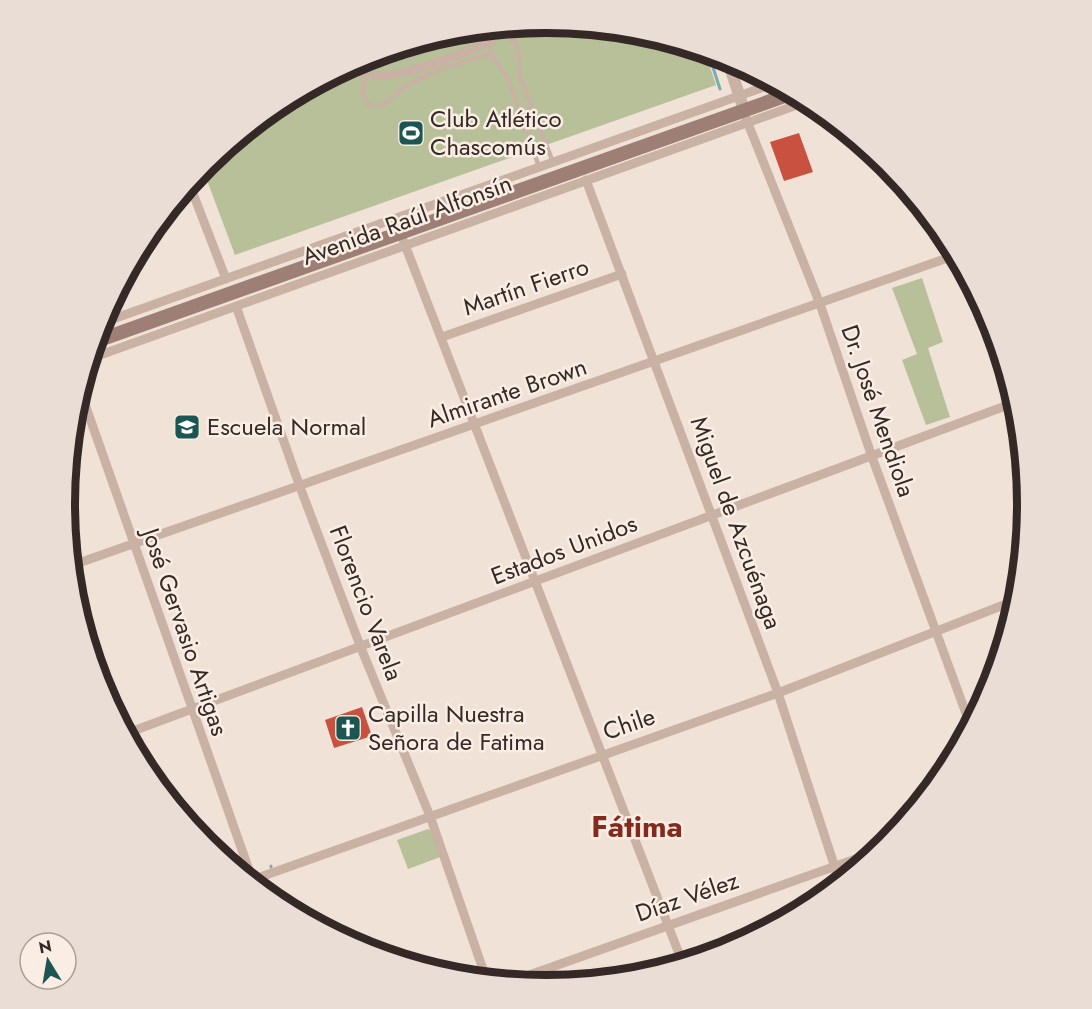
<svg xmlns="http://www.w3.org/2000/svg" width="1092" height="1009" viewBox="0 0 1092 1009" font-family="Jost,sans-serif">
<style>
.green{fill:#b7c098}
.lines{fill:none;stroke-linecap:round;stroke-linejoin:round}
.stream{stroke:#77aeab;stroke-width:3}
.building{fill:#c8523f}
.service{stroke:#c9b1a4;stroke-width:4.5}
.minor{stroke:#c9b1a4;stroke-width:9}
.tertiary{stroke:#c9b1a4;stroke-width:12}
.secondary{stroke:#9d7f75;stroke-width:14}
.labels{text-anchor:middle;stroke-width:5;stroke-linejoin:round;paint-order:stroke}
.poi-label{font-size:24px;fill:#342926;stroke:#f9ede4;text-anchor:start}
.street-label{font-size:24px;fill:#342926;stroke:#f9ede4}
.district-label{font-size:30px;font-weight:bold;fill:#842b1e;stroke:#f9ede4}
.rim{fill:none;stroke:#342926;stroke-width:8}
</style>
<rect width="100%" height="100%" fill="#f1e2d8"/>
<path class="green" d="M 546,23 L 640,32 L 705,52 L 716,85 L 235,255 L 202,167 L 279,104 L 362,59 L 452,32 Z
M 922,278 L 943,342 L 928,348 L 950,417 L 926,425 L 902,360 L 917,354 L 892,288 Z
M 428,829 L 435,833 L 443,856 L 408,869 L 397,840 Z"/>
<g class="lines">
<path class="stream" d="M 708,52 L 720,89
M 271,866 L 271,867"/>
</g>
<path class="building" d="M 799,133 L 813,172 L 784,181 L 770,142 Z
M 362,707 L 372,736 L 334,748 L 325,720 Z"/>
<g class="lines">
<path class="service" d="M 367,76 C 361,89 360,94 369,105 C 387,109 391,96 405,87 C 427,73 465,61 490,54
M 539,167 L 509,80 L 490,54 L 491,41 C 499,36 509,33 515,43 C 522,54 517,67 521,79 C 531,107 542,134 553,162"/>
<path class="minor" d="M 349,66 C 373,95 462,52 491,41
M 745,116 L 820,304 L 872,457 L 971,727
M 586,180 L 778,693 L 840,883
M 189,183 L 226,279
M 395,219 L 683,964
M 236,306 L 300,487 L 361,648 L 430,816 L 487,981
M 99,324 L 775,83
M 442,337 L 622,274
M 89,359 L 808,101
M 80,390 L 254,884
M 70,566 L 956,255
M 125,734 L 1016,402
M 249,881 L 778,693 L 1019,599
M 507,983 L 881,850"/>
<path class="tertiary" d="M 727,58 L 744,110"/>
<path class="secondary" d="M 94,342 L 793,93"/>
</g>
<defs>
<symbol id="stadium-square" viewBox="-11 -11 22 22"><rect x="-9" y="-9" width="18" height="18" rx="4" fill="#1b5653" stroke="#f9ede4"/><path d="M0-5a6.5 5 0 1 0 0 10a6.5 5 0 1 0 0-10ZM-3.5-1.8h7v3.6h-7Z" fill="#fff"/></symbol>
<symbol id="school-square" viewBox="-11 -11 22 22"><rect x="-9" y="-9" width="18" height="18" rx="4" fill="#1b5653" stroke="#f9ede4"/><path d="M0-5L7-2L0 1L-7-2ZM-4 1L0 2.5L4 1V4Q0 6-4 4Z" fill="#fff"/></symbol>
<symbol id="church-square" viewBox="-11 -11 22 22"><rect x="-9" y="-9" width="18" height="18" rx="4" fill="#1b5653" stroke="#f9ede4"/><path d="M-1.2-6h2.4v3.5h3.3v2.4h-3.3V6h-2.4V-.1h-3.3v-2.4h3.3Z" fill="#fff"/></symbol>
</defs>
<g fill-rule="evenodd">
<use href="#stadium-square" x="396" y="118" width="30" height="30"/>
<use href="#school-square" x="172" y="412" width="30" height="30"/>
<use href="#church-square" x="333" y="713" width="30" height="30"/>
</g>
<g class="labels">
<g class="poi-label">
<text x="430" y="127">Club Atlético<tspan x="430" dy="28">Chascomús</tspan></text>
<text x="207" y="435">Escuela Normal</text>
<text x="368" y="722">Capilla Nuestra<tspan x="368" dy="28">Señora de Fatima</tspan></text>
</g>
<g class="street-label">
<text transform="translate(407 220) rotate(-20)" y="8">Avenida Raúl Alfonsín</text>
<text transform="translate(526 287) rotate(-19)" y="8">Martín Fierro</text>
<text transform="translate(507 393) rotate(-19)" y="8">Almirante Brown</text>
<text transform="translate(878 411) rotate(71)" y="8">Dr. José Mendiola</text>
<text transform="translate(736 523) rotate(70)" y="8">Miguel de Azcuénaga</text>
<text transform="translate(564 550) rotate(-21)" y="8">Estados Unidos</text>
<text transform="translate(366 603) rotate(69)" y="8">Florencio Varela</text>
<text transform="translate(185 632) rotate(71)" y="8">José Gervasio Artigas</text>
<text transform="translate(629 724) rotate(-19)" y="8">Chile</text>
<text transform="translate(687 897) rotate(-19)" y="8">Díaz Vélez</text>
</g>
<g class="district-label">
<text x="637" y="837">Fátima</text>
</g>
</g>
<path d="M0 0H1092V1009H0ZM75 504a471 471 0 1 1 942 0a471 471 0 1 1-942 0Z" fill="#e9ddd5" fill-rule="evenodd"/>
<path class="rim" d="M75 504a471 471 0 1 1 942 0a471 471 0 1 1-942 0Z"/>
<g transform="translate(48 961) rotate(349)"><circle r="28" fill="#f9ede4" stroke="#aa9f98" stroke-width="1.5"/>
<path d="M0-4.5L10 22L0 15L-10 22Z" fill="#1b5653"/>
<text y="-9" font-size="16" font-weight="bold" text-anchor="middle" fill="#342926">N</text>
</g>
</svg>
